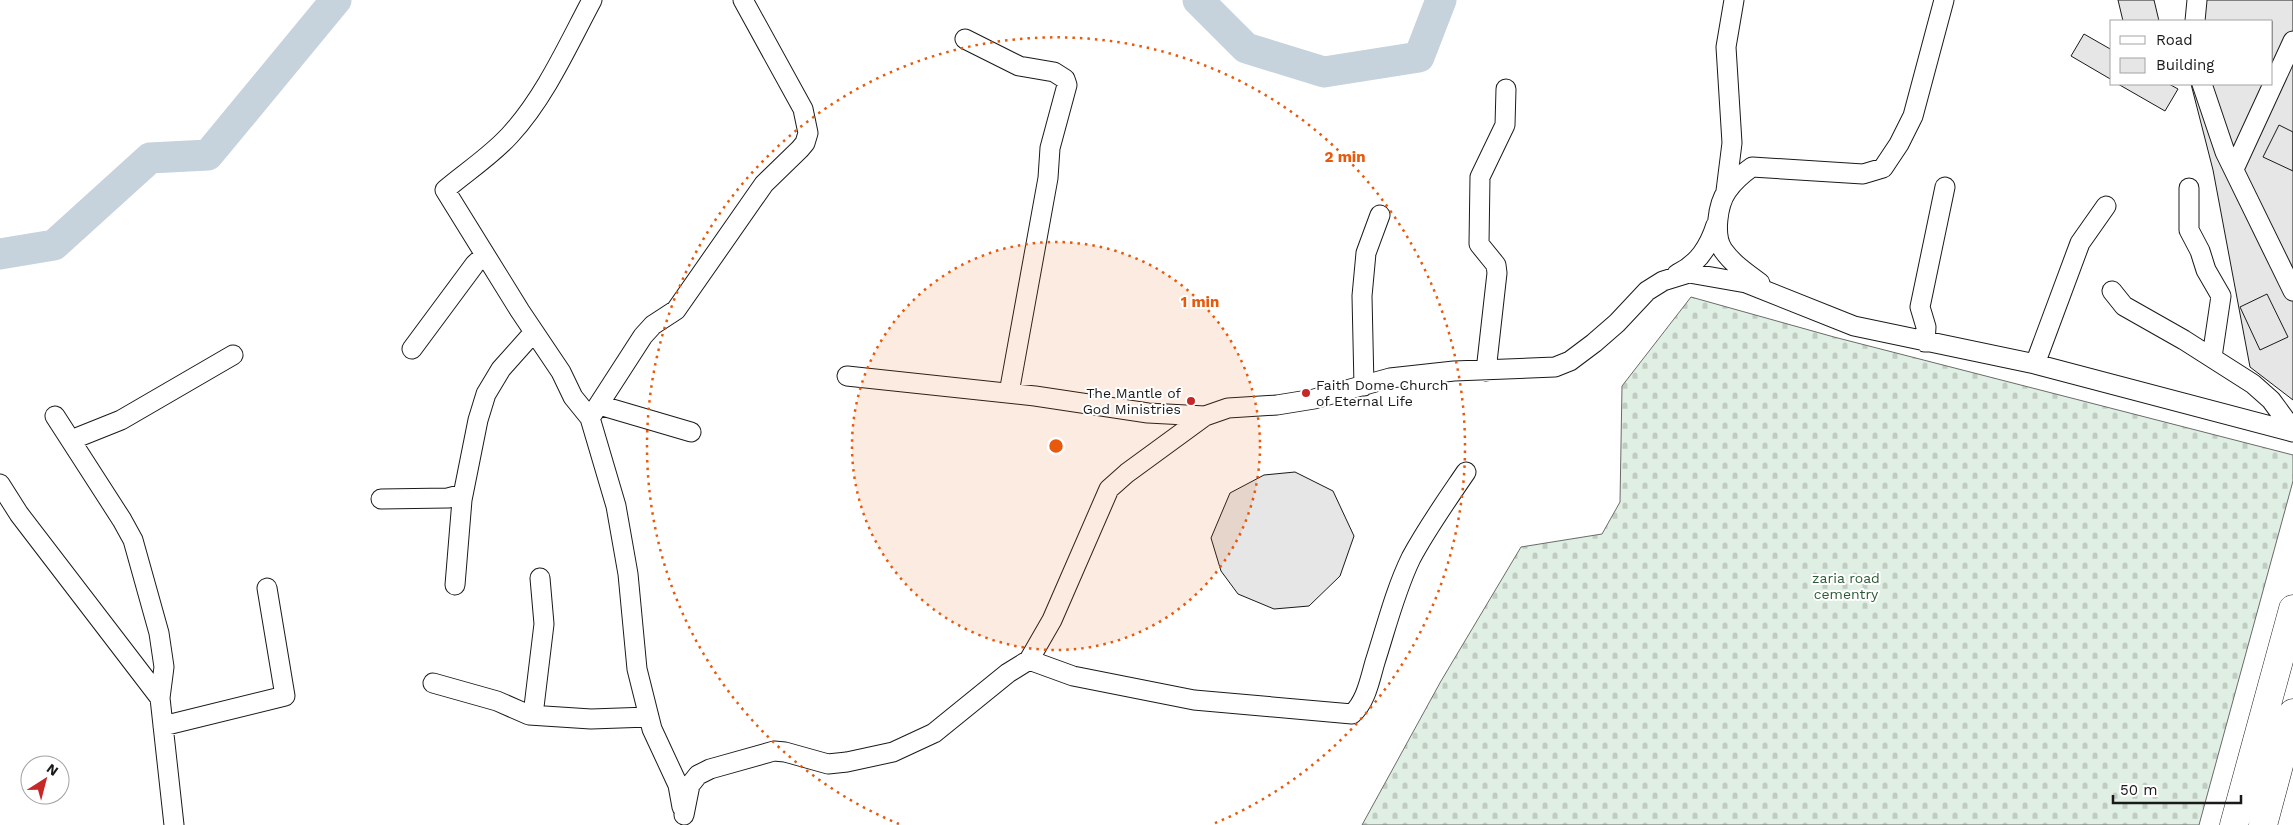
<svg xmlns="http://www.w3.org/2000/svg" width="2293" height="825" viewBox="0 0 2293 825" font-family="'Work Sans',sans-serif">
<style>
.cemetery{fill:url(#cemetery-stones);stroke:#6a6a6a}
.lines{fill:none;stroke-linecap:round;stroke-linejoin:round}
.river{stroke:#c6d2dc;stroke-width:31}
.building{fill:#e6e6e6;stroke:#1a1a1a}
.minor-casing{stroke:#1a1a1a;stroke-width:21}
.highway-casing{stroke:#1a1a1a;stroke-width:29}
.minor{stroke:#fff;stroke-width:19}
.highway{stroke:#fff;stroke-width:28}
.ring{fill:none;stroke:#e8590c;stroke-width:2.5;stroke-dasharray:2.5 5}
.poi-dot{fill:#c62828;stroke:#fff;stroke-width:2}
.labels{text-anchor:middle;stroke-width:4;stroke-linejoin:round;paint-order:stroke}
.poi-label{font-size:14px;fill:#1a1a1a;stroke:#fff;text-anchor:start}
.park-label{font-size:14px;fill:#2b5a34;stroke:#fff}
.centre{fill:#e8590c;stroke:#fff;stroke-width:2.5}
.ring-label{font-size:15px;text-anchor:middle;font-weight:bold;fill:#e8590c;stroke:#fff;stroke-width:4;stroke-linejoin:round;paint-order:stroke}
</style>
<defs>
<pattern id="cemetery-stones" width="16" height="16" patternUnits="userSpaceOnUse" patternTransform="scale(1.25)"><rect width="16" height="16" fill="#e0efe3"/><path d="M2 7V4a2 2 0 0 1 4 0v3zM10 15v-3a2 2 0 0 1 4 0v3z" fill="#c0ccc2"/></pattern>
</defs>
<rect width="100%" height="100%" fill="#fff"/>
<path class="cemetery" d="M 1691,297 L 1834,337 L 2293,455 L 2293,481 L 2199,825 L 1362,825 L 1441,681 L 1521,547 L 1602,534 L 1620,502 L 1622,386 Z"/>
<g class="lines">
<path class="river" d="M 1198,0 L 1246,48 L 1324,72 L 1419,57 L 1441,0
M 0,254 L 54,245 L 150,158 L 208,155 L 336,0"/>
</g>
<path class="building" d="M 2118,0 L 2154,0 L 2159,21 L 2123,21 Z
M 2190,0 L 2293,0 L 2293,400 L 2250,367 L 2213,170 L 2191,84 L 2272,84 L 2272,21 L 2185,21 Z
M 2084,34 L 2112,50 L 2112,80 L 2071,56 Z
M 2118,84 L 2169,84 L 2178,89 L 2165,111 Z
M 2279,125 L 2293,132 L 2293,171 L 2263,157 Z
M 2267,294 L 2288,337 L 2260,350 L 2240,307 Z
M 1295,472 L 1333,491 L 1354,536 L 1340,576 L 1309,606 L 1274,609 L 1238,594 L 1221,571 L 1211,538 L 1230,493 L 1264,475 Z"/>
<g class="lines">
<defs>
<path id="minor" d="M 592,0 C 568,45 545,97 510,135 C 491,156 466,172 445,190 L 520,311 L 561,372 L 573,397 L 590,418 L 616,506 L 628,574 L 637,669 L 652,729 L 678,785 L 682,807
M 2195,21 L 2197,0
M 965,39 L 1019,66 L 1054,72 L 1065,79 L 1067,85 L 1050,148 L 1048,178 L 1009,393
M 2202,84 L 2225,152 L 2293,291
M 2234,169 L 2293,41
M 2189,188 L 2189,230 L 2200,251 L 2206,270 L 2221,296 L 2212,357
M 1726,191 L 1732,143 L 1726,47 L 1734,0
M 1677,274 C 1698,264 1709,247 1716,225
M 1760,283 C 1746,273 1732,263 1723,250 C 1713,235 1718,204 1727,191 C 1734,181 1742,174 1752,167 L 1863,174 L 1883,168 L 1899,144 L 1913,116 L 1944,0
M 2112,291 L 2124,306 L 2184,340 L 2253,384 L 2271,400 L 2293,430
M 1925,342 L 1926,327 L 1920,307 L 1945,187
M 412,349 L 475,264 L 485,255
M 2035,364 L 2080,243 L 2106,206
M 1486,371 L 1497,273 L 1496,265 L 1479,244 L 1480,177 L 1505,125 L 1506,89
M 847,376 L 1035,396 L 1148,413 L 1205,416
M 1364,386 L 1362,296 L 1366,253 L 1380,215
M 599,405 L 691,432
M 55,416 L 122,520 L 133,540 L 140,565 L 159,633 L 164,667 L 160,698 L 174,825
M 590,418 L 643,336 L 653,325 L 676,310 L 764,184 L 800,149 L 805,143 L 808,133 L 803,109 L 743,0
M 71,440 L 121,420 L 233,355
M 0,484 L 19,514 L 160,698
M 381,499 L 448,498 L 463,494
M 455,585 L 462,500 L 478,420 L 486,394 L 501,369 L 534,332
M 1029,660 L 1073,676 L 1194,700 L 1352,714 C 1366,702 1370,679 1375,662 C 1386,628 1395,591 1411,558 C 1427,528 1447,500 1466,472
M 433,683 L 497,701 L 529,715 L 591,719 L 649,717
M 533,715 L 544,624 L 540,578
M 163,726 L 285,696 L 267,588
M 684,815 L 690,785 L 698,775 L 710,769 L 774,751 L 785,752 L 828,764 L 847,762 L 893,752 L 934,733 L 1008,673 L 1029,660 L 1052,620 L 1109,489 L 1127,473 L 1205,416 L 1228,408 L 1277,405 L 1314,399 L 1390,378 L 1454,371 L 1555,367 L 1570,361 L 1594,343 L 1617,323 L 1647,291 L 1663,281 L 1689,273 L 1746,283 L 1854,326 L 2035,364 L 2293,432"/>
<path id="highway" d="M 2234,825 L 2293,609
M 2263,825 L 2293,713"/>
</defs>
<use href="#minor" class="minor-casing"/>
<use href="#highway" class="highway-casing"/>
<use href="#minor" class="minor"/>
<use href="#highway" class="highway"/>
</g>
<circle cx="1056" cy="446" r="204" fill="#e8590c" fill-opacity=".12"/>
<g class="ring">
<circle cx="1056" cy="446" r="204"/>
<path d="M899 824A409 409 0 1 1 1213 824"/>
</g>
<g class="poi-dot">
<circle cx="1306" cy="393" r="5"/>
<circle cx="1191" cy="401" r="5"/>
</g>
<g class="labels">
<g class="poi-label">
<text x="1316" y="390">Faith Dome Church<tspan x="1316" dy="16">of Eternal Life</tspan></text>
<text x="1181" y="398" text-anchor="end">The Mantle of<tspan x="1181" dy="16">God Ministries</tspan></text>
</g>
<g class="park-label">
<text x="1846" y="583">zaria road<tspan x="1846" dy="16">cementry</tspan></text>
</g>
</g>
<circle cx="1056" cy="446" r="8" class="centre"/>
<g class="ring-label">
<text x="1345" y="162">2 min</text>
<text x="1200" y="307">1 min</text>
</g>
<rect x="2110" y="20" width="162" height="65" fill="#ffffff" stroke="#a3a3a3"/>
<rect x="2120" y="36" width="25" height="8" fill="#ffffff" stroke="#a3a3a3"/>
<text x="2156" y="45" font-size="15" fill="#1a1a1a">Road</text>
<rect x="2120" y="58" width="25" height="15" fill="#e6e6e6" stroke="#a3a3a3"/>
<text x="2156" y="70" font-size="15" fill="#1a1a1a">Building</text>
<g transform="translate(45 780) rotate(36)"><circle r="24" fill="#ffffff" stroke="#a3a3a3"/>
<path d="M0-4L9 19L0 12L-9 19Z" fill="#c62828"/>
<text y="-8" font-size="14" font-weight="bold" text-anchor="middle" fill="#1a1a1a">N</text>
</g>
<path d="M2113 795v8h128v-8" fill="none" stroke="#1a1a1a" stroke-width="2.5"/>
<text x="2120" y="795" font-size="15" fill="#1a1a1a" stroke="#ffffff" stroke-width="4" paint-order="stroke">50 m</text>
</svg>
